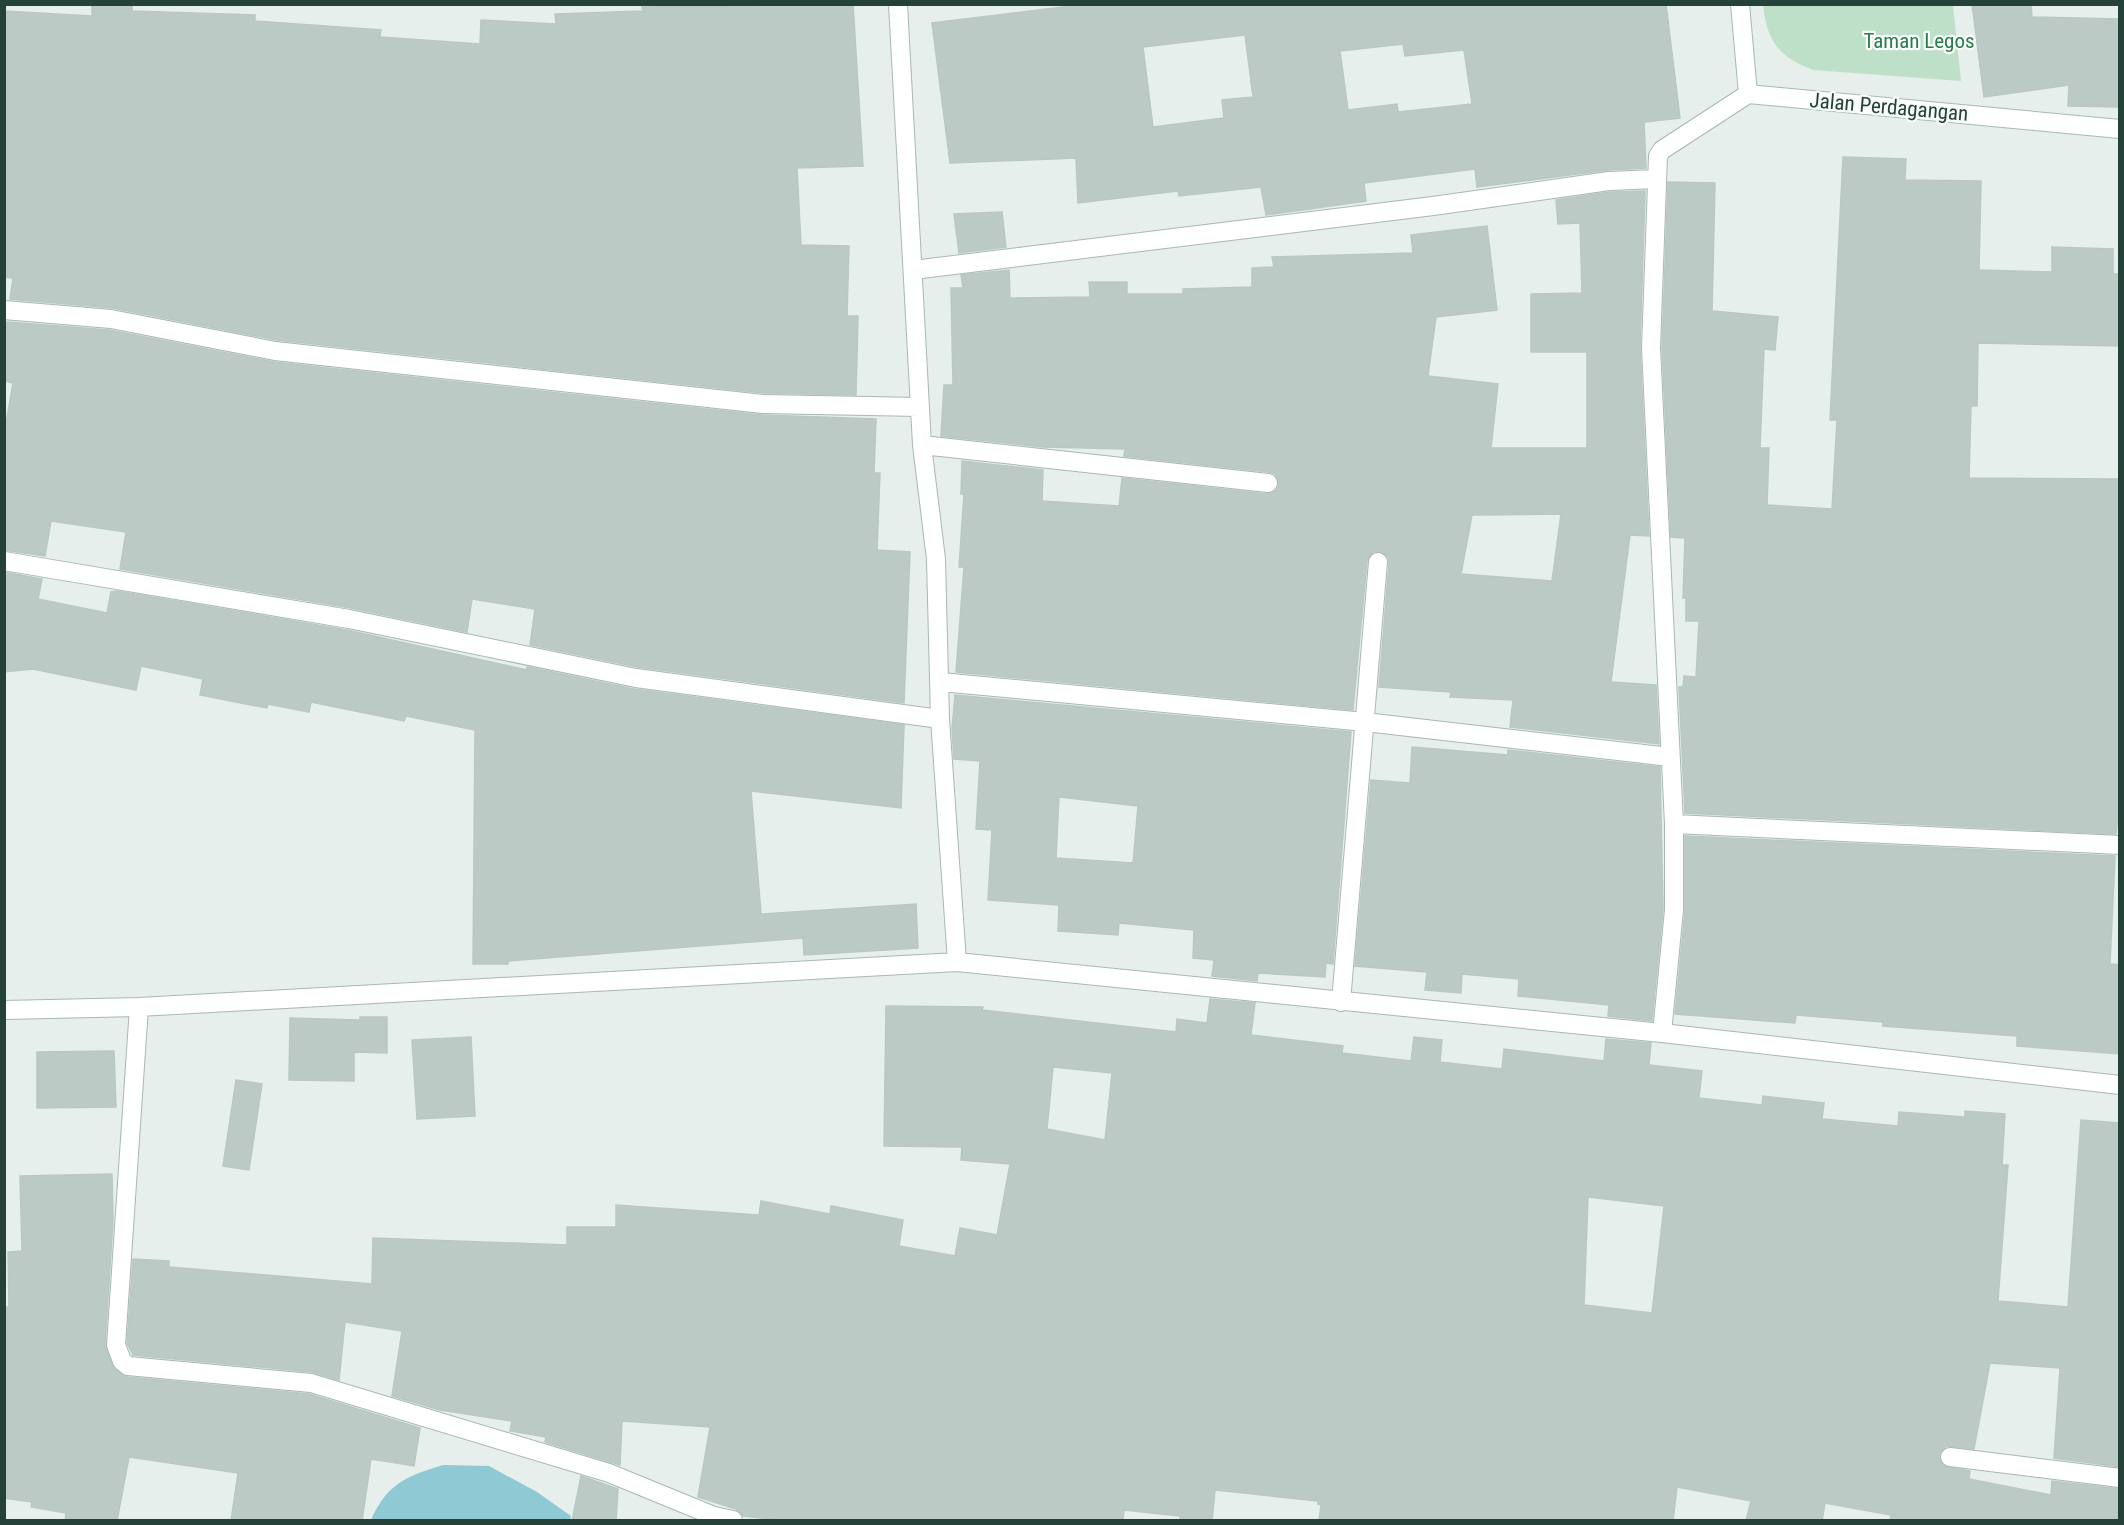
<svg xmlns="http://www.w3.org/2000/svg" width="2124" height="1525" viewBox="0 0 2124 1525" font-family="'Roboto Condensed',sans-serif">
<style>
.green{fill:#bfe0c8}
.water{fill:#8ec9d4}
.building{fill:#bbcac4;stroke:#b8c9c2;stroke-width:1.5;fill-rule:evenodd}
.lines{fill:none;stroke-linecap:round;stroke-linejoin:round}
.street-casing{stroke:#a8b8b2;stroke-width:20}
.secondary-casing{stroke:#a4bbb3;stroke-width:20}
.street{stroke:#fff;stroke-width:18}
.secondary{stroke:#fff;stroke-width:18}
.labels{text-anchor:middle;stroke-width:4.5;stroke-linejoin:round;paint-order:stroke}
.park-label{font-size:21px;fill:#2d7a4b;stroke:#f7fbf9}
.street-label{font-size:21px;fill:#24423a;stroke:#f7fbf9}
</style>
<rect width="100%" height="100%" fill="#e6efeb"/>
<path class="green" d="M 1763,5 L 1953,5 L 1961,81 L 1813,70 C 1779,57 1767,42 1763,5 Z"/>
<path class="water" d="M 444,1465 L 489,1466 L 537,1492 L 571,1516 L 570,1520 L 371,1520 C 386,1484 408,1475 444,1465 Z"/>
<path class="building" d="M 92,4 L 132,4 L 132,11 L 255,15 L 255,21 L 381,30 L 380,37 L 480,44 L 481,20 L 556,24 L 555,14 L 643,11 L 642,7 L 853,4 L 863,166 L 797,168 L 801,245 L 849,246 L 847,316 L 858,316 L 856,395 L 764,393 L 277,340 L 113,308 L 10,299 L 13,278 L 4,277 L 4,11 L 92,16 Z
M 1063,4 L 1666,4 L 1680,118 L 1644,122 L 1646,168 L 1608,170 L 1477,187 L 1475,169 L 1364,183 L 1366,201 L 1266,215 L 1261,187 L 1179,196 L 1178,191 L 1078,203 L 1076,158 L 950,163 L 932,23 L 1063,7 ZM 1245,35 L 1253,97 L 1222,100 L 1224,118 L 1153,127 L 1143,47 ZM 1403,44 L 1405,56 L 1464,50 L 1472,104 L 1398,112 L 1397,104 L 1348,110 L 1340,51 Z
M 1972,4 L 2031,4 L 2032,17 L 2120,19 L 2120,107 L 2068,106 L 2069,85 L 1984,97 Z
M 1843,157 L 1906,159 L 1905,180 L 1981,181 L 1979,270 L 2052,272 L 2052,247 L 2113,249 L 2113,274 L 2120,274 L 2120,346 L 1978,343 L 1977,406 L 1971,406 L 1969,478 L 2120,479 L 2120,824 L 2117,824 L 2116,834 L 1685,813 L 1679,687 L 1683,687 L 1684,676 L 1696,677 L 1699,621 L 1686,621 L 1686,598 L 1683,598 L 1685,538 L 1671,537 L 1662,348 L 1668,182 L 1715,183 L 1712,311 L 1778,317 L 1775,350 L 1764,349 L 1760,448 L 1769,448 L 1767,505 L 1832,509 L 1837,420 L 1830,420 Z
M 1645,191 L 1640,348 L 1649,536 L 1630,535 L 1611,682 L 1656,685 L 1659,744 L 1510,727 L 1513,700 L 1450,697 L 1451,692 L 1379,687 L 1389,563 L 1388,557 L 1380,551 L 1373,552 L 1367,561 L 1353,710 L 956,672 L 964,567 L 959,567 L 964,494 L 961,494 L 962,461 L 1043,470 L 1042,501 L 1119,506 L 1122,478 L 1267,494 L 1277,490 L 1279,484 L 1275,474 L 1269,472 L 1124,456 L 1125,449 L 1043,447 L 941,436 L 944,385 L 953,385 L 951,288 L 963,288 L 961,275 L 1009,270 L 1010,298 L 1090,297 L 1089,282 L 1127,282 L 1127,294 L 1183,294 L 1183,289 L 1252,287 L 1252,268 L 1274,267 L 1272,257 L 1413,253 L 1411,235 L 1487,226 L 1497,310 L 1436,317 L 1428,376 L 1498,384 L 1491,448 L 1587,448 L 1587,352 L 1531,352 L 1531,294 L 1582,293 L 1580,223 L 1558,224 L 1556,200 L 1610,192 ZM 1561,514 L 1552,581 L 1461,574 L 1472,515 Z
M 1002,212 L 1006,247 L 959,253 L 954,214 Z
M 7,322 L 109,330 L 274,362 L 762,415 L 876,419 L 874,473 L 880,473 L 877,550 L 910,552 L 904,703 L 638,667 L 530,645 L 535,609 L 472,599 L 467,632 L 351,608 L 120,569 L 126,532 L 51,521 L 45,556 L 4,550 L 4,435 L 13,383 L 4,381 Z
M 4,572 L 42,579 L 38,599 L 107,613 L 111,592 L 117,591 L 347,630 L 527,670 L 527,667 L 634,689 L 904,725 L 901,808 L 751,791 L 761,914 L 916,904 L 918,948 L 804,955 L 803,938 L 508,961 L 508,964 L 473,964 L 475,730 L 406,716 L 404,721 L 311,702 L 309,712 L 268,704 L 267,708 L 200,695 L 203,679 L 141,666 L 136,690 L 33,669 L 4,672 Z
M 955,695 L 1351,732 L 1333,964 L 1326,963 L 1325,977 L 1258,973 L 1257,981 L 1212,976 L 1214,960 L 1193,958 L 1194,930 L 1119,923 L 1118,935 L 1058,931 L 1059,905 L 988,900 L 992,830 L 976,829 L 980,761 L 954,759 L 952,729 ZM 1059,797 L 1138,806 L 1133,863 L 1056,858 Z
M 1412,747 L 1508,755 L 1508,750 L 1660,767 L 1663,909 L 1652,1021 L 1608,1016 L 1609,1005 L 1518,996 L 1519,979 L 1462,974 L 1461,993 L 1425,990 L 1427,972 L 1355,966 L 1371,780 L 1410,783 Z
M 1685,836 L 2115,856 L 2110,964 L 2120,965 L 2120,1054 L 2017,1046 L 2017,1036 L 1883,1026 L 1883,1022 L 1796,1015 L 1795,1023 L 1675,1014 L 1685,911 Z
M 1210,999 L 1255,1003 L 1251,1035 L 1343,1046 L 1342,1053 L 1411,1061 L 1414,1037 L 1442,1040 L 1440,1062 L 1502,1069 L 1504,1049 L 1604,1061 L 1606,1039 L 1651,1043 L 1649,1065 L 1702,1071 L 1699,1098 L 1762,1105 L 1763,1096 L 1824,1103 L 1822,1119 L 1898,1126 L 1899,1112 L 1965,1117 L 1965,1111 L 2005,1114 L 2002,1165 L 2008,1165 L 1998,1301 L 2068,1307 L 2081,1120 L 2120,1123 L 2120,1467 L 2054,1458 L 2060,1368 L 1990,1363 L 1974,1449 L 1946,1446 L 1939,1456 L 1944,1466 L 1970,1471 L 1969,1479 L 2051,1495 L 2052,1481 L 2120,1489 L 2117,1521 L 1890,1521 L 1891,1515 L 1825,1503 L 1822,1521 L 1746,1521 L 1751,1501 L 1677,1487 L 1673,1521 L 1319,1521 L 1321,1505 L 1318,1504 L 1318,1501 L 1215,1490 L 1212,1521 L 1180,1521 L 1180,1516 L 1124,1510 L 1123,1521 L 788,1521 L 743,1516 L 736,1509 L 698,1497 L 710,1427 L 622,1421 L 620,1465 L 545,1442 L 546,1437 L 510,1431 L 512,1421 L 440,1410 L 392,1396 L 402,1331 L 345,1322 L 339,1380 L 312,1372 L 133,1355 L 127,1343 L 133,1259 L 169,1261 L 169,1267 L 372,1284 L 373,1238 L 567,1245 L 567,1227 L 616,1227 L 616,1205 L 759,1215 L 761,1201 L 830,1214 L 831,1206 L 903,1220 L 899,1246 L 955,1256 L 960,1228 L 997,1235 L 1010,1164 L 961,1160 L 962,1147 L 884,1146 L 886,1006 L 983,1007 L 982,1010 L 1176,1032 L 1177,1019 L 1207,1023 ZM 1053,1067 L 1112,1073 L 1105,1140 L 1047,1129 ZM 1588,1197 L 1664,1206 L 1652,1313 L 1584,1305 Z
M 360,1017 L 387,1017 L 387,1053 L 354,1052 L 354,1081 L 289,1080 L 290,1018 L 360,1020 Z
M 471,1037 L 475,1116 L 417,1119 L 412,1040 Z
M 114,1051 L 116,1107 L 37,1108 L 37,1052 Z
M 236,1080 L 262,1084 L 249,1170 L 223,1166 Z
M 112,1174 L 113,1221 L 105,1344 L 114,1369 L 127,1377 L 309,1394 L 420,1428 L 414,1466 L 371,1459 L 362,1521 L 231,1521 L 238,1473 L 129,1457 L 117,1521 L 65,1521 L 66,1513 L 31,1507 L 32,1502 L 4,1498 L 5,1307 L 9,1307 L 8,1252 L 22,1251 L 20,1176 Z
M 581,1476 L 618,1489 L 616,1521 L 572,1521 Z"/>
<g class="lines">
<defs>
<path id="street" d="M 898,4 L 922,445 L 936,559 L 940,719 L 957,962 L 1662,1033 L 2120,1085
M 913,270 L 1433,206 L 1609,181 L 1656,179
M 4,310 L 111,319 L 275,351 L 763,404 L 920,407
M 922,445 L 1268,483
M 4,561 L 349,619 L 636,678 L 940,719
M 941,682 L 1365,722 L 1670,757
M 1674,824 L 2120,845
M 1341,1002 L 1378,562
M 139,1007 L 116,1345 L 122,1361 L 128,1366 L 311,1383 L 609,1473 L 714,1516 L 733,1520
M 4,1010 L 139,1007 L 957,962
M 1662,1033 L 1674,910 L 1674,824 L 1651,348 L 1658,156 L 1662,150 L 1748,94
M 1950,1457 L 2120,1478"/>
<path id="secondary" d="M 1740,4 L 1748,94 L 2120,129"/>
</defs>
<use href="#street" class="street-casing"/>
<use href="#secondary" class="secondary-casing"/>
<use href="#street" class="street"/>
<use href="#secondary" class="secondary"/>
</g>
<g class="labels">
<g class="park-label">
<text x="1919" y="48">Taman Legos</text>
</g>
<g class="street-label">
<text transform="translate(1889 107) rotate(5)" y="7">Jalan Perdagangan</text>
</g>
</g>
<rect width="2124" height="1525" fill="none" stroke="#24423a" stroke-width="12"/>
</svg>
